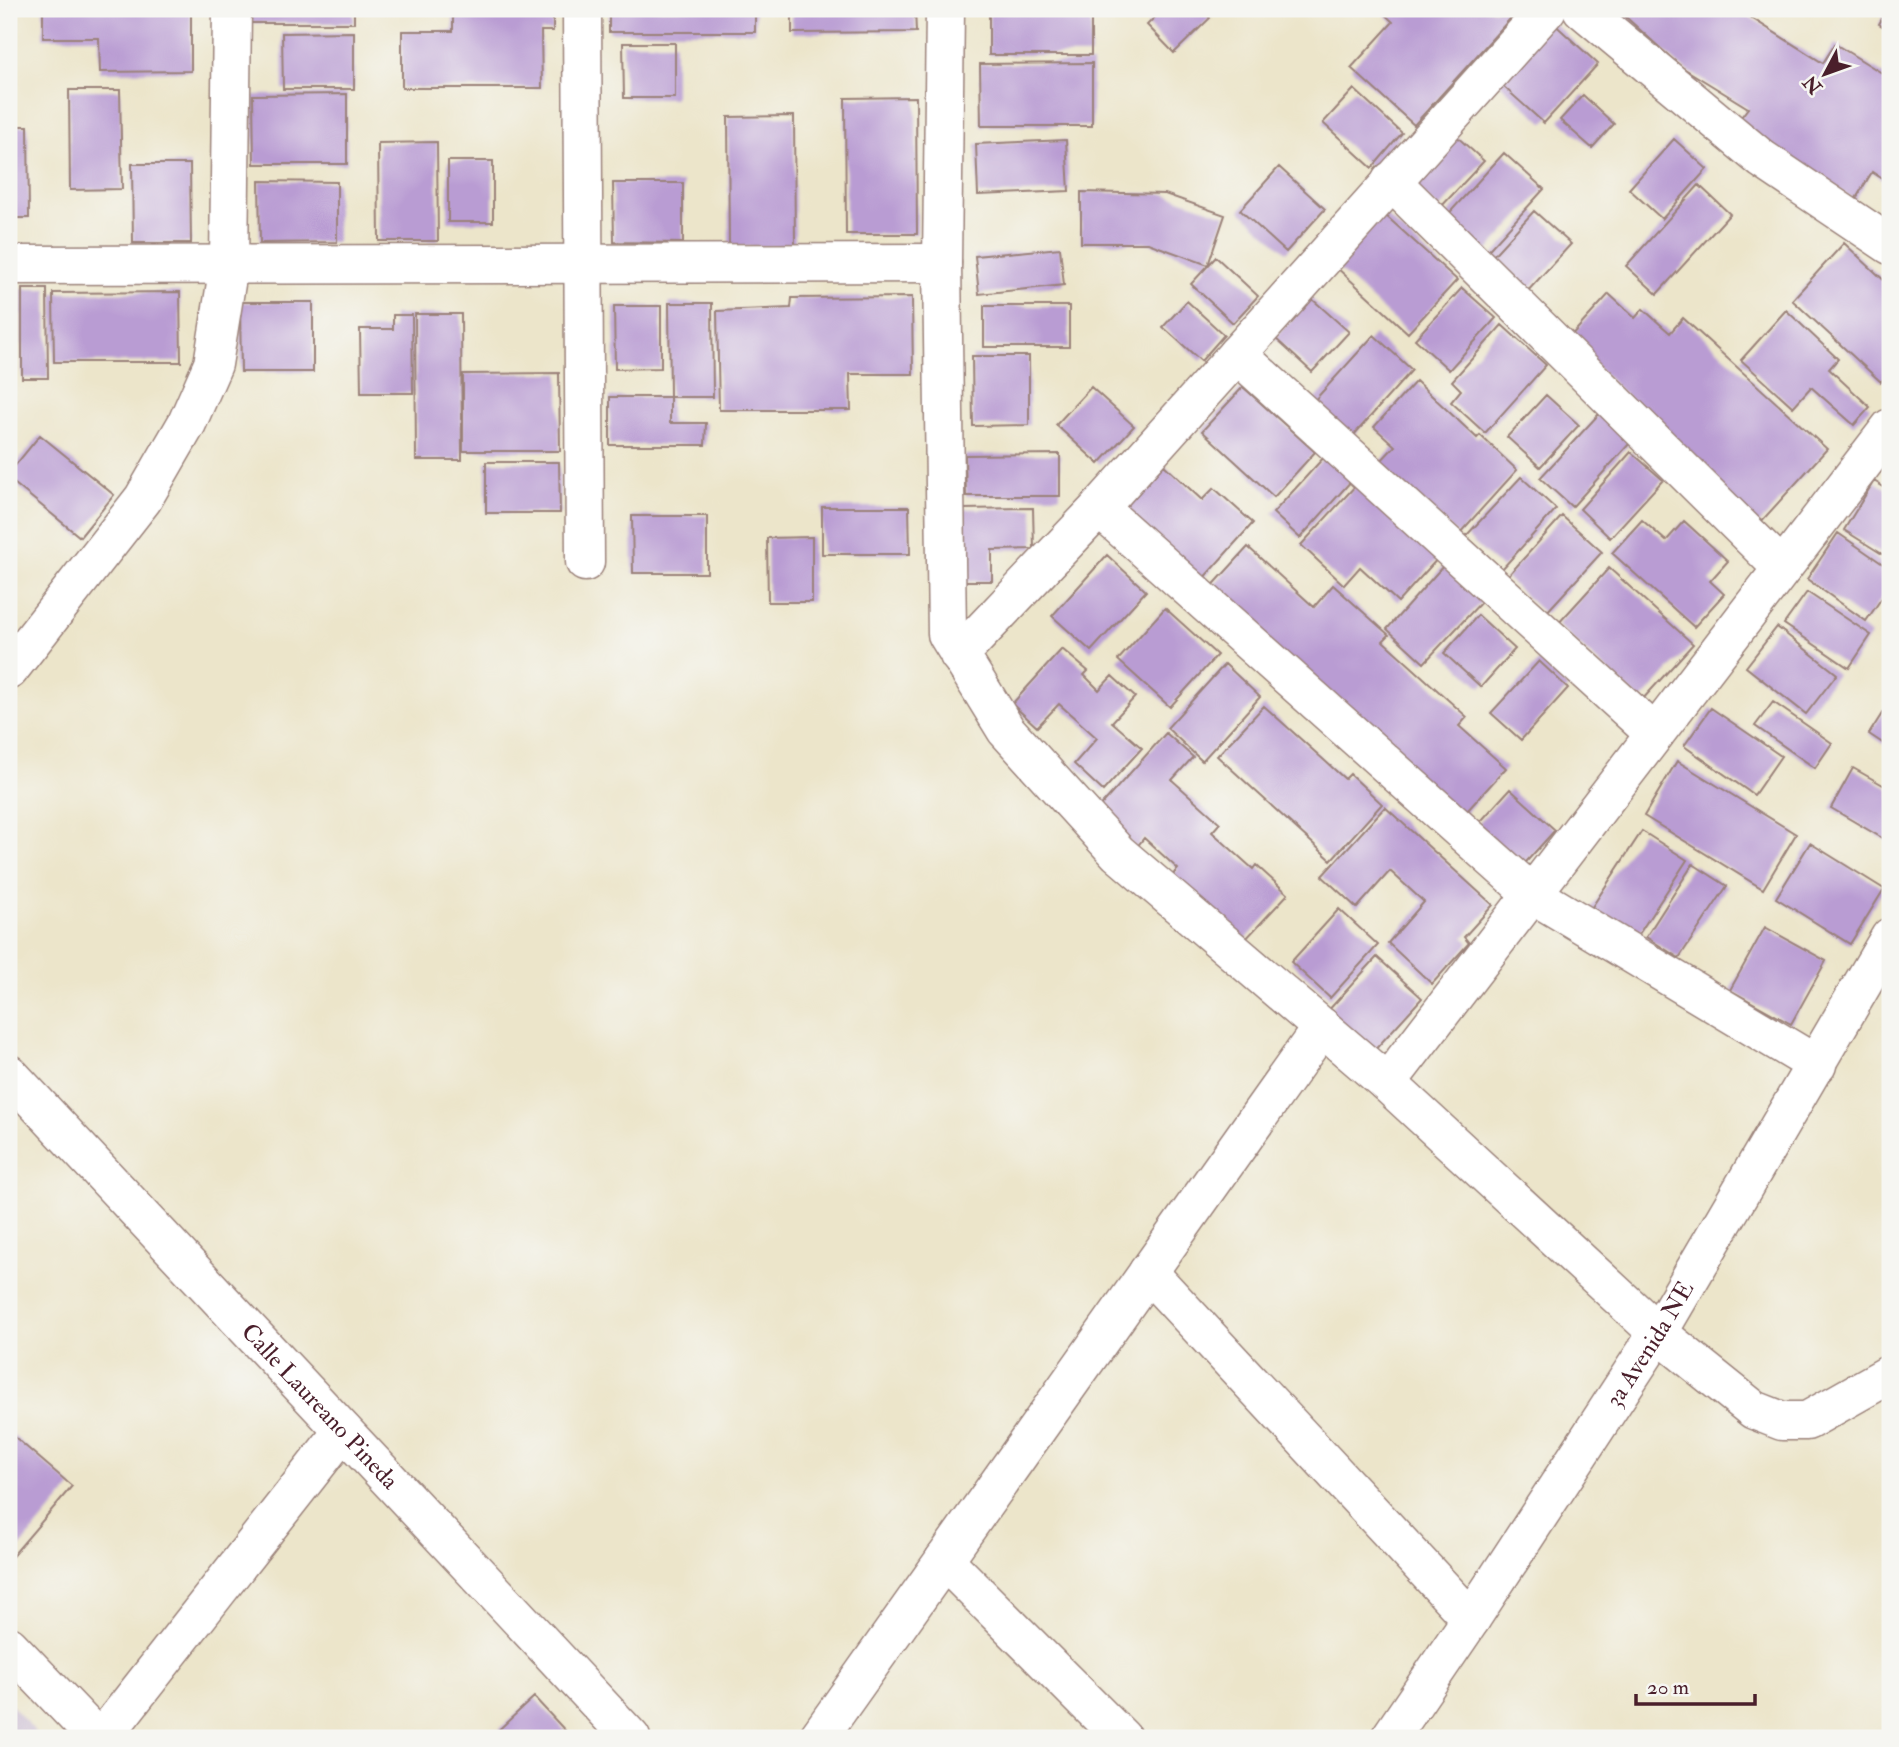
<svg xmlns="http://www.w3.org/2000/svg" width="1899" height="1747" viewBox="0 0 1899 1747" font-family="'IM FELL Double Pica',serif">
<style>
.industrial{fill:#ccbed3}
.building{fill:#b99cd3}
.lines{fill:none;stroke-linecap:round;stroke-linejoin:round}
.street-casing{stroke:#9b827a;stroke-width:41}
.street{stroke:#fff;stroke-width:38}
.labels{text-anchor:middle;stroke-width:5;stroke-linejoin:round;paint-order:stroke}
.street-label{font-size:24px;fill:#4a1f2b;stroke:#f6f6f2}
</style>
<rect width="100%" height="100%" fill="#f6f6f2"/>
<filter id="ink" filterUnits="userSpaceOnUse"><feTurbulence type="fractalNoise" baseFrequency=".0143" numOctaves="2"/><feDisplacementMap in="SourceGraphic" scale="14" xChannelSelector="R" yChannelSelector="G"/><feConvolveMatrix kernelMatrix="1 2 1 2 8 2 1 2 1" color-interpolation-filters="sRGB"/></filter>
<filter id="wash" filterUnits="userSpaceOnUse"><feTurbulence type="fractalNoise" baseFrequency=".00686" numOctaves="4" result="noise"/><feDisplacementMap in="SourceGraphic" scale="28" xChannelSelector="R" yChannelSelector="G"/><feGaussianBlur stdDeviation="1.57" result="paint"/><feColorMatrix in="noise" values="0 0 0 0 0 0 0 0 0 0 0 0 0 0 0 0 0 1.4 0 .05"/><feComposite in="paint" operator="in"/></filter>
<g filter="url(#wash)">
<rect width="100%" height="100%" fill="#ece5ca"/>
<path class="industrial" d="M 9,1702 L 41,1738 L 9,1738 Z"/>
<g id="blocks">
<path class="building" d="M 43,9 L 191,9 L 191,71 L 100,72 L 99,38 L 43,38 Z
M 251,9 L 354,9 L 354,23 L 251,23 Z
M 453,9 L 553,9 L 553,31 L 541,31 L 542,88 L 402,88 L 402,31 L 453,31 Z
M 609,9 L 755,9 L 755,32 L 609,32 Z
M 792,9 L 915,9 L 916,32 L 792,33 Z
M 1163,9 L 1202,9 L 1210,18 L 1174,53 L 1147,25 Z
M 1379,9 L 1519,9 L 1414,125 L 1351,68 L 1393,22 Z
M 1617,9 L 1737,9 L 1823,63 L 1835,44 L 1890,78 L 1890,184 L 1872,172 L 1855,200 L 1735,125 L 1748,108 L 1680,66 Z
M 1888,9 L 1890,9 L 1890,31 L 1879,24 Z
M 989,10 L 1091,10 L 1091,55 L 989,55 Z
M 1550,20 L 1598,64 L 1544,123 L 1495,79 Z
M 354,32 L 354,89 L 283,89 L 282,33 Z
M 623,43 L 675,43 L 675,98 L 624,98 Z
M 1092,63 L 1092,126 L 981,126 L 980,64 Z
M 1354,89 L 1402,133 L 1372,168 L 1323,123 Z
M 69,90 L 120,90 L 122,189 L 70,190 Z
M 347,94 L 347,164 L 254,164 L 253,95 Z
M 1583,95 L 1614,124 L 1592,148 L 1560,120 Z
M 916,97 L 917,234 L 846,234 L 845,98 Z
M 794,116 L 795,247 L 729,247 L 728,117 Z
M 9,126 L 28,126 L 29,218 L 9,218 Z
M 1455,135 L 1484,161 L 1439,209 L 1411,183 Z
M 1674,139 L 1707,169 L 1662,219 L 1629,189 Z
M 1066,140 L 1069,191 L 978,195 L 976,144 Z
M 437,142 L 438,241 L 379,241 L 378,143 Z
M 1504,153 L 1544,189 L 1482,257 L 1442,221 Z
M 448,161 L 493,161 L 493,222 L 448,222 Z
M 132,164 L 190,164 L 191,243 L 133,243 Z
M 1279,167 L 1325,209 L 1286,252 L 1240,210 Z
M 259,181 L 337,182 L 337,242 L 260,243 Z
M 613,183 L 683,183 L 683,243 L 614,242 Z
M 1699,185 L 1730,214 L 1657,294 L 1626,266 Z
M 1081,192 L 1165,194 L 1225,215 L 1208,265 L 1148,243 L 1081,243 Z
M 1534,211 L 1571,244 L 1525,294 L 1489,260 Z
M 1384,214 L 1457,280 L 1408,333 L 1336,267 Z
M 1844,243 L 1890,286 L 1890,371 L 1881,382 L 1792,300 Z
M 1060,248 L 1064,285 L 979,294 L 975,256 Z
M 1216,257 L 1258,296 L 1233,323 L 1191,284 Z
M 1462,288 L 1496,318 L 1449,370 L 1415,339 Z
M 22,289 L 47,289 L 48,378 L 22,378 Z
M 9,292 L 13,292 L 14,377 L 9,378 Z
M 180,292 L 181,362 L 54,362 L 53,293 Z
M 1609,294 L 1635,318 L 1643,309 L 1670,333 L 1683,318 L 1827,449 L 1758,525 L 1568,339 Z
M 912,297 L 913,374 L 850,374 L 851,410 L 719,410 L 717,311 L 791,308 L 792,298 Z
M 1311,298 L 1349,332 L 1312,372 L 1275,338 Z
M 1187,301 L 1224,335 L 1201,361 L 1163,327 Z
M 240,302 L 313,302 L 313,372 L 241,372 Z
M 669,303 L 712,303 L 713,397 L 670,397 L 670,423 L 706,423 L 705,445 L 610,445 L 610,397 L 670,397 Z
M 614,306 L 661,306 L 661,368 L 615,369 Z
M 984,306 L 1069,306 L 1069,347 L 984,347 Z
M 1786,310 L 1838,359 L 1829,369 L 1870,407 L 1854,425 L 1811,387 L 1793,407 L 1741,360 Z
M 415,314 L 461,314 L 462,460 L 416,460 Z
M 393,315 L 412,315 L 413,393 L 361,393 L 360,329 L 393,329 Z
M 1502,325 L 1546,365 L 1485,433 L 1451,402 L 1461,390 L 1452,381 Z
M 1374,335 L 1412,370 L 1352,437 L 1313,402 Z
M 972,356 L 1029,356 L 1029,425 L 973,426 Z
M 559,373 L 560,451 L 463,451 L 463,374 Z
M 1416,381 L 1477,438 L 1480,435 L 1517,470 L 1458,535 L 1378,464 L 1395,446 L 1374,427 Z
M 1091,387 L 1134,426 L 1099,464 L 1056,425 Z
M 1243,387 L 1315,452 L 1274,497 L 1202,431 Z
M 1546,395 L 1579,425 L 1540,467 L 1507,437 Z
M 1599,414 L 1630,443 L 1572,507 L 1540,478 Z
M 40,435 L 114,495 L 80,537 L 9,479 L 9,473 Z
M 1631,452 L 1663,480 L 1610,538 L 1580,509 Z
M 1060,454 L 1060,496 L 966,496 L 965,455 Z
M 1326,455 L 1353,479 L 1300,538 L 1273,513 Z
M 486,462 L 559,462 L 560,513 L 486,513 Z
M 1164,465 L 1202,500 L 1214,488 L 1253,523 L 1201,581 L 1123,510 Z
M 1521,477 L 1556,509 L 1502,569 L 1466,536 Z
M 1874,481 L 1890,491 L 1890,559 L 1844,530 Z
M 1358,483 L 1440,556 L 1398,602 L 1360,567 L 1344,585 L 1301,545 Z
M 822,507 L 909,507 L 910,554 L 822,554 Z
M 1033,508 L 1034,549 L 992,550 L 992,581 L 963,581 L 962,509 Z
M 632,516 L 707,516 L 707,573 L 633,573 Z
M 1562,516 L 1602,552 L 1545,614 L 1506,578 Z
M 1642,520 L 1666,541 L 1684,521 L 1728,561 L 1710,581 L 1724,594 L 1694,627 L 1612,553 Z
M 1838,533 L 1890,569 L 1890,586 L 1866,621 L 1807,579 Z
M 812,537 L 812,602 L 768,602 L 767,538 Z
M 1248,547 L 1314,607 L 1333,585 L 1389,635 L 1383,641 L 1467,717 L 1459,726 L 1506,768 L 1458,821 L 1207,592 Z
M 1107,555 L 1146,591 L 1091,651 L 1052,616 Z
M 1444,565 L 1483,600 L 1424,663 L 1387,629 Z
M 1609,568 L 1693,644 L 1641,701 L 1557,625 Z
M 1807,592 L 1871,635 L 1849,668 L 1784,624 Z
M 1165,608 L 1217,655 L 1170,707 L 1118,660 Z
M 1478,615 L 1515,649 L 1481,687 L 1444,653 Z
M 1777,627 L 1837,674 L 1806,714 L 1746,667 Z
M 1062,649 L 1088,671 L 1084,675 L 1099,690 L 1112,676 L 1135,697 L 1112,722 L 1142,748 L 1103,791 L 1074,764 L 1097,738 L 1059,704 L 1037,727 L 1012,704 Z
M 1539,661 L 1568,688 L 1521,740 L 1491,713 Z
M 1225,664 L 1260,697 L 1202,761 L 1167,728 Z
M 1890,701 L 1890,748 L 1869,734 Z
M 1773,702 L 1832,743 L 1815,768 L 1755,726 Z
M 1264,706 L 1345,779 L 1350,774 L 1382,804 L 1331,860 L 1217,756 Z
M 1711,708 L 1781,756 L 1754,795 L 1684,746 Z
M 1166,733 L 1193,757 L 1172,780 L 1220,823 L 1212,832 L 1253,869 L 1256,865 L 1288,894 L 1245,940 L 1169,879 L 1178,869 L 1144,838 L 1136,848 L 1096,811 Z
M 1677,761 L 1796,834 L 1763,889 L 1644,816 Z
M 1853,768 L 1890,789 L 1889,842 L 1831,808 Z
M 1510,789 L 1555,830 L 1517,872 L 1472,831 Z
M 1385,807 L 1493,905 L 1464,937 L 1469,943 L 1432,984 L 1388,943 L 1424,902 L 1390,871 L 1357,908 L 1322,876 Z
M 1642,831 L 1687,860 L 1635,940 L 1590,910 Z
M 1810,843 L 1884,889 L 1850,944 L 1776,898 Z
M 1693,864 L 1727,886 L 1679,958 L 1646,937 Z
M 1339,909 L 1378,945 L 1330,998 L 1291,962 Z
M 1765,927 L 1826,961 L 1791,1024 L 1730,990 Z
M 1377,957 L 1422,998 L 1371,1054 L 1326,1013 Z
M 9,1432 L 72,1486 L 9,1560 Z
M 534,1697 L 572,1738 L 490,1738 Z"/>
</g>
</g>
<g filter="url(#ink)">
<use href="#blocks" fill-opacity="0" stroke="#9b827a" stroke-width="2"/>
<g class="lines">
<defs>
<g id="street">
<path d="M 582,9 L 585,562"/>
<path d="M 945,9 L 942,263 L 947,634 L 1006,730 L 1118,853 L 1387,1083 L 1658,1333 L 1754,1410 L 1782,1421 L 1807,1421 L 1890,1374"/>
<path d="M 1582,9 L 1762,159 L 1890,245"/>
<path d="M 1391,181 L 1782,568"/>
<path d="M 9,265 L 942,263"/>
<path d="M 1237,354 L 1655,734"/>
<path d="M 1099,508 L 1532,894 L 1817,1065"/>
<path d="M 959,655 L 1099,508 L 1547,9"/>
<path d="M 9,670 L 143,499 L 187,423 L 213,364 L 229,265 L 232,9"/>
<path id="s1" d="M 9,1074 L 631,1738"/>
<path d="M 1387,1083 L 1890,428"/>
<path d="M 1148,1272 L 1471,1619"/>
<path d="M 944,1560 L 1122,1738"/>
<path d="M 9,1646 L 97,1738"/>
<path d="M 102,1738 L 343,1431"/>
<path d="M 818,1738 L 1322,1027"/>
<path id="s2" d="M 1390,1738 L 1471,1619 L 1658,1333 L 1890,937"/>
</g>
</defs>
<use href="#street" class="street-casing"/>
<use href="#street" class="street"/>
</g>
</g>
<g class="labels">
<g class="street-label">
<text dy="8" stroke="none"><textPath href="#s2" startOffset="472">3a Avenida NE</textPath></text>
<text dy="8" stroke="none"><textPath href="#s1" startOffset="455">Calle Laureano Pineda</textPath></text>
</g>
</g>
<rect width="1899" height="1747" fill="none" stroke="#f6f6f2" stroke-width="35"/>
<g transform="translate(1825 74) rotate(229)" stroke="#f6f6f2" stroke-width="5" paint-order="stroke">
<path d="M0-5L12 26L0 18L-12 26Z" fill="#4a1f2b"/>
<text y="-10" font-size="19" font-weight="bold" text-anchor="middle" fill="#4a1f2b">N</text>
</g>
<path d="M1636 1694v10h119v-10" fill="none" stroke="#4a1f2b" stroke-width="3.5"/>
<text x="1647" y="1694" font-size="21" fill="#4a1f2b" stroke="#f6f6f2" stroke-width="5" paint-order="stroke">20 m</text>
</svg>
